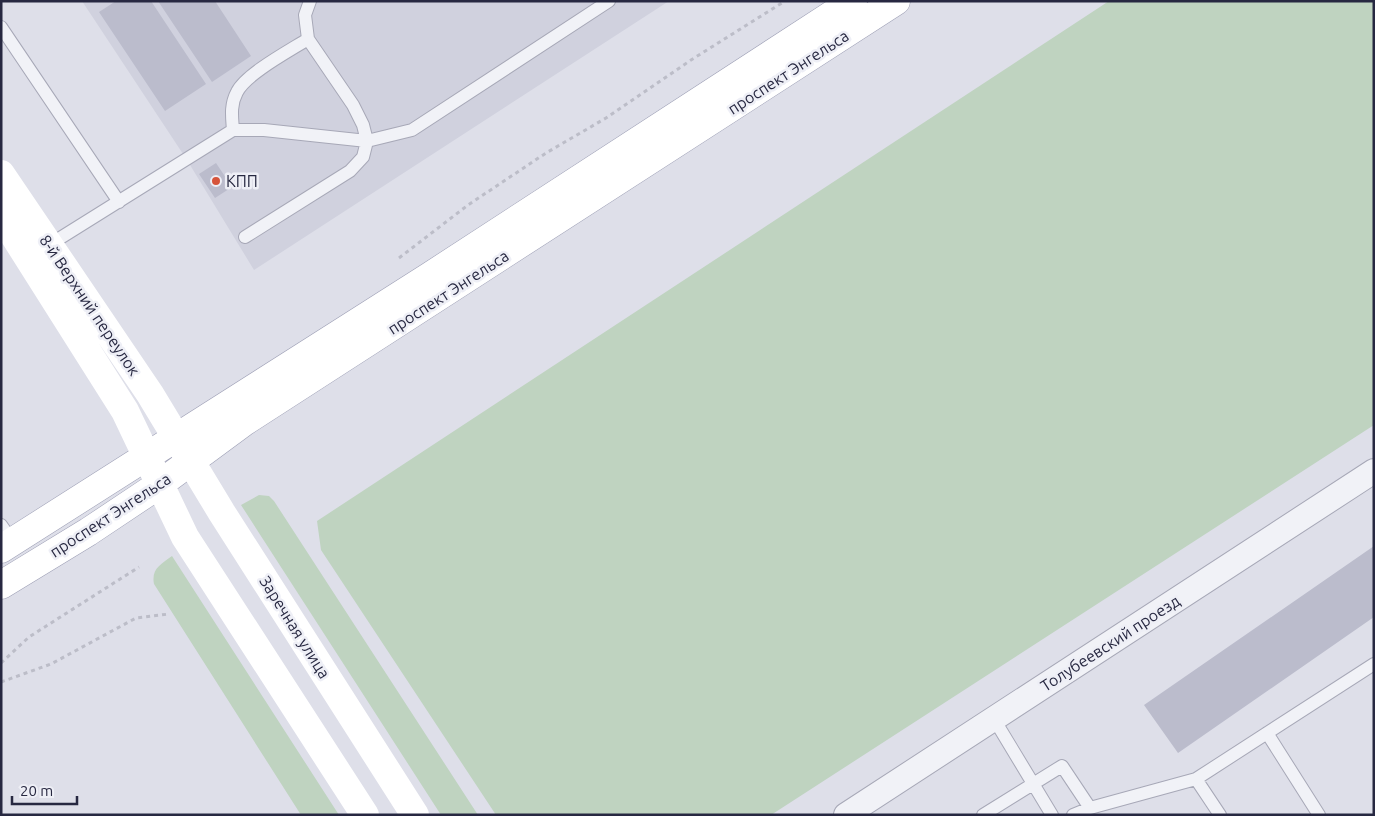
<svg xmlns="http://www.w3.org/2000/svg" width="1375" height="816" viewBox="0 0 1375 816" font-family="Ubuntu,sans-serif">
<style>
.built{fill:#d0d1de}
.green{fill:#bfd3c0}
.building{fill:#bbbccc}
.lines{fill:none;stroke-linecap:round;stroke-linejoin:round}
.lane-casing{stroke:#a7a8b7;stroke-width:14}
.street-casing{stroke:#a7a8b7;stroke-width:26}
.primary-casing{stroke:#9d9fb5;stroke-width:29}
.path{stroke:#bcbdc8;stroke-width:3;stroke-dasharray:4 4;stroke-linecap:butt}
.lane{stroke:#f1f2f7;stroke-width:12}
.street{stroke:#f1f2f7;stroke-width:24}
.secondary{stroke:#fff;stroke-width:28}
.primary{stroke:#fff;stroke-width:28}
.poi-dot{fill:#d6543b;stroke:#eeeff6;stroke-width:2}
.labels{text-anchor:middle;stroke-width:5;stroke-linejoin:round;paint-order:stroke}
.street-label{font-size:16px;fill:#272841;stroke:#eeeff6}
.poi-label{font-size:16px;fill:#272841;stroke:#eeeff6;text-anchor:start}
</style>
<rect width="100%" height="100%" fill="#dedfe9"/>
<path class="built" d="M 82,1 L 669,1 L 254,270 L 187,160 Z"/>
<path class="green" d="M 1109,1 L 1374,1 L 1374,425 L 771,815 L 496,815 L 321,550 L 317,521 Z
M 259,495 L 269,496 L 274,501 L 478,815 L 441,815 L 241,505 Z
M 172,556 L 339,815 L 301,815 L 154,584 C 151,569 161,564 172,556 Z"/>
<path class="building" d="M 116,1 L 151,1 L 206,84 L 165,111 L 99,12 Z
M 158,1 L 215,1 L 251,56 L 212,82 Z
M 216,163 L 232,187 L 215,198 L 199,174 Z
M 1374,546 L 1374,617 L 1178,753 L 1144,705 Z"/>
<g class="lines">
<defs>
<path id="lane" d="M 1,27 L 119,202
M 233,130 C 232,117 230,105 237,92 C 246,74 289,51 308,39
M 245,237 L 350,171 L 363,157 L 367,141 L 363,125 L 353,105 L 308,39 L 305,15 L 310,1
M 49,245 L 233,130 L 264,130 L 367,141 L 412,130 L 609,1
M 1,525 L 13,542
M 994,719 L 1052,815
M 1267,733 L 1319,815
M 1196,779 L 1374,664
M 983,815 L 1062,766 L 1090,808
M 1073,815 L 1090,808 L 1196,779 L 1220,815"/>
<path id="street" d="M 846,815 L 1374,471"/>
<path id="primary" d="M 1,549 L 430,276 L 853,1
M 1,585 L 88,532 L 160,484 L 244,422 L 896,1"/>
</defs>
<use href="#lane" class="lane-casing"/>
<use href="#street" class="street-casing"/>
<use href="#primary" class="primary-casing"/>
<path class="path" d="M 399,258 L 468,205 L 546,153 L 606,118 L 691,60 L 785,1
M 1,663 L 29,637 L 139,567
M 1,682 L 51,664 L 136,618 L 169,614"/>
<use href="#lane" class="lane"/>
<use href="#street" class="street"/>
<path class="secondary" d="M 1,174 L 150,394 L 222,513 L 415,815
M 1,215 L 125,411 L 185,537 L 365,815"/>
<use href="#primary" class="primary"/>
</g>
<circle class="poi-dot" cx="216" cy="181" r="5"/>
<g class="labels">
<g class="street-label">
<text transform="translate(788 72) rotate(-33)" y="6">проспект Энгельса</text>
<text transform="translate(448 292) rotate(-33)" y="6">проспект Энгельса</text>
<text transform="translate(90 305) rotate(56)" y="6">8-й Верхний переулок</text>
<text transform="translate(110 515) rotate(-33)" y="6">проспект Энгельса</text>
<text transform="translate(295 627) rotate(58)" y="6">Заречная улица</text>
<text transform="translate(1110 643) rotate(-33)" y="6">Толубеевский проезд</text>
</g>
<g class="poi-label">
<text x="226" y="187">КПП</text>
</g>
</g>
<rect width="1375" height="816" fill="none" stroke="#272841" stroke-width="5"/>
<path d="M12 796v8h65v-8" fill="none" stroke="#272841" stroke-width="2.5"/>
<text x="20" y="796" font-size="15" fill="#272841" stroke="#eeeff6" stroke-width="4" paint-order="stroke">20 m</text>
</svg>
